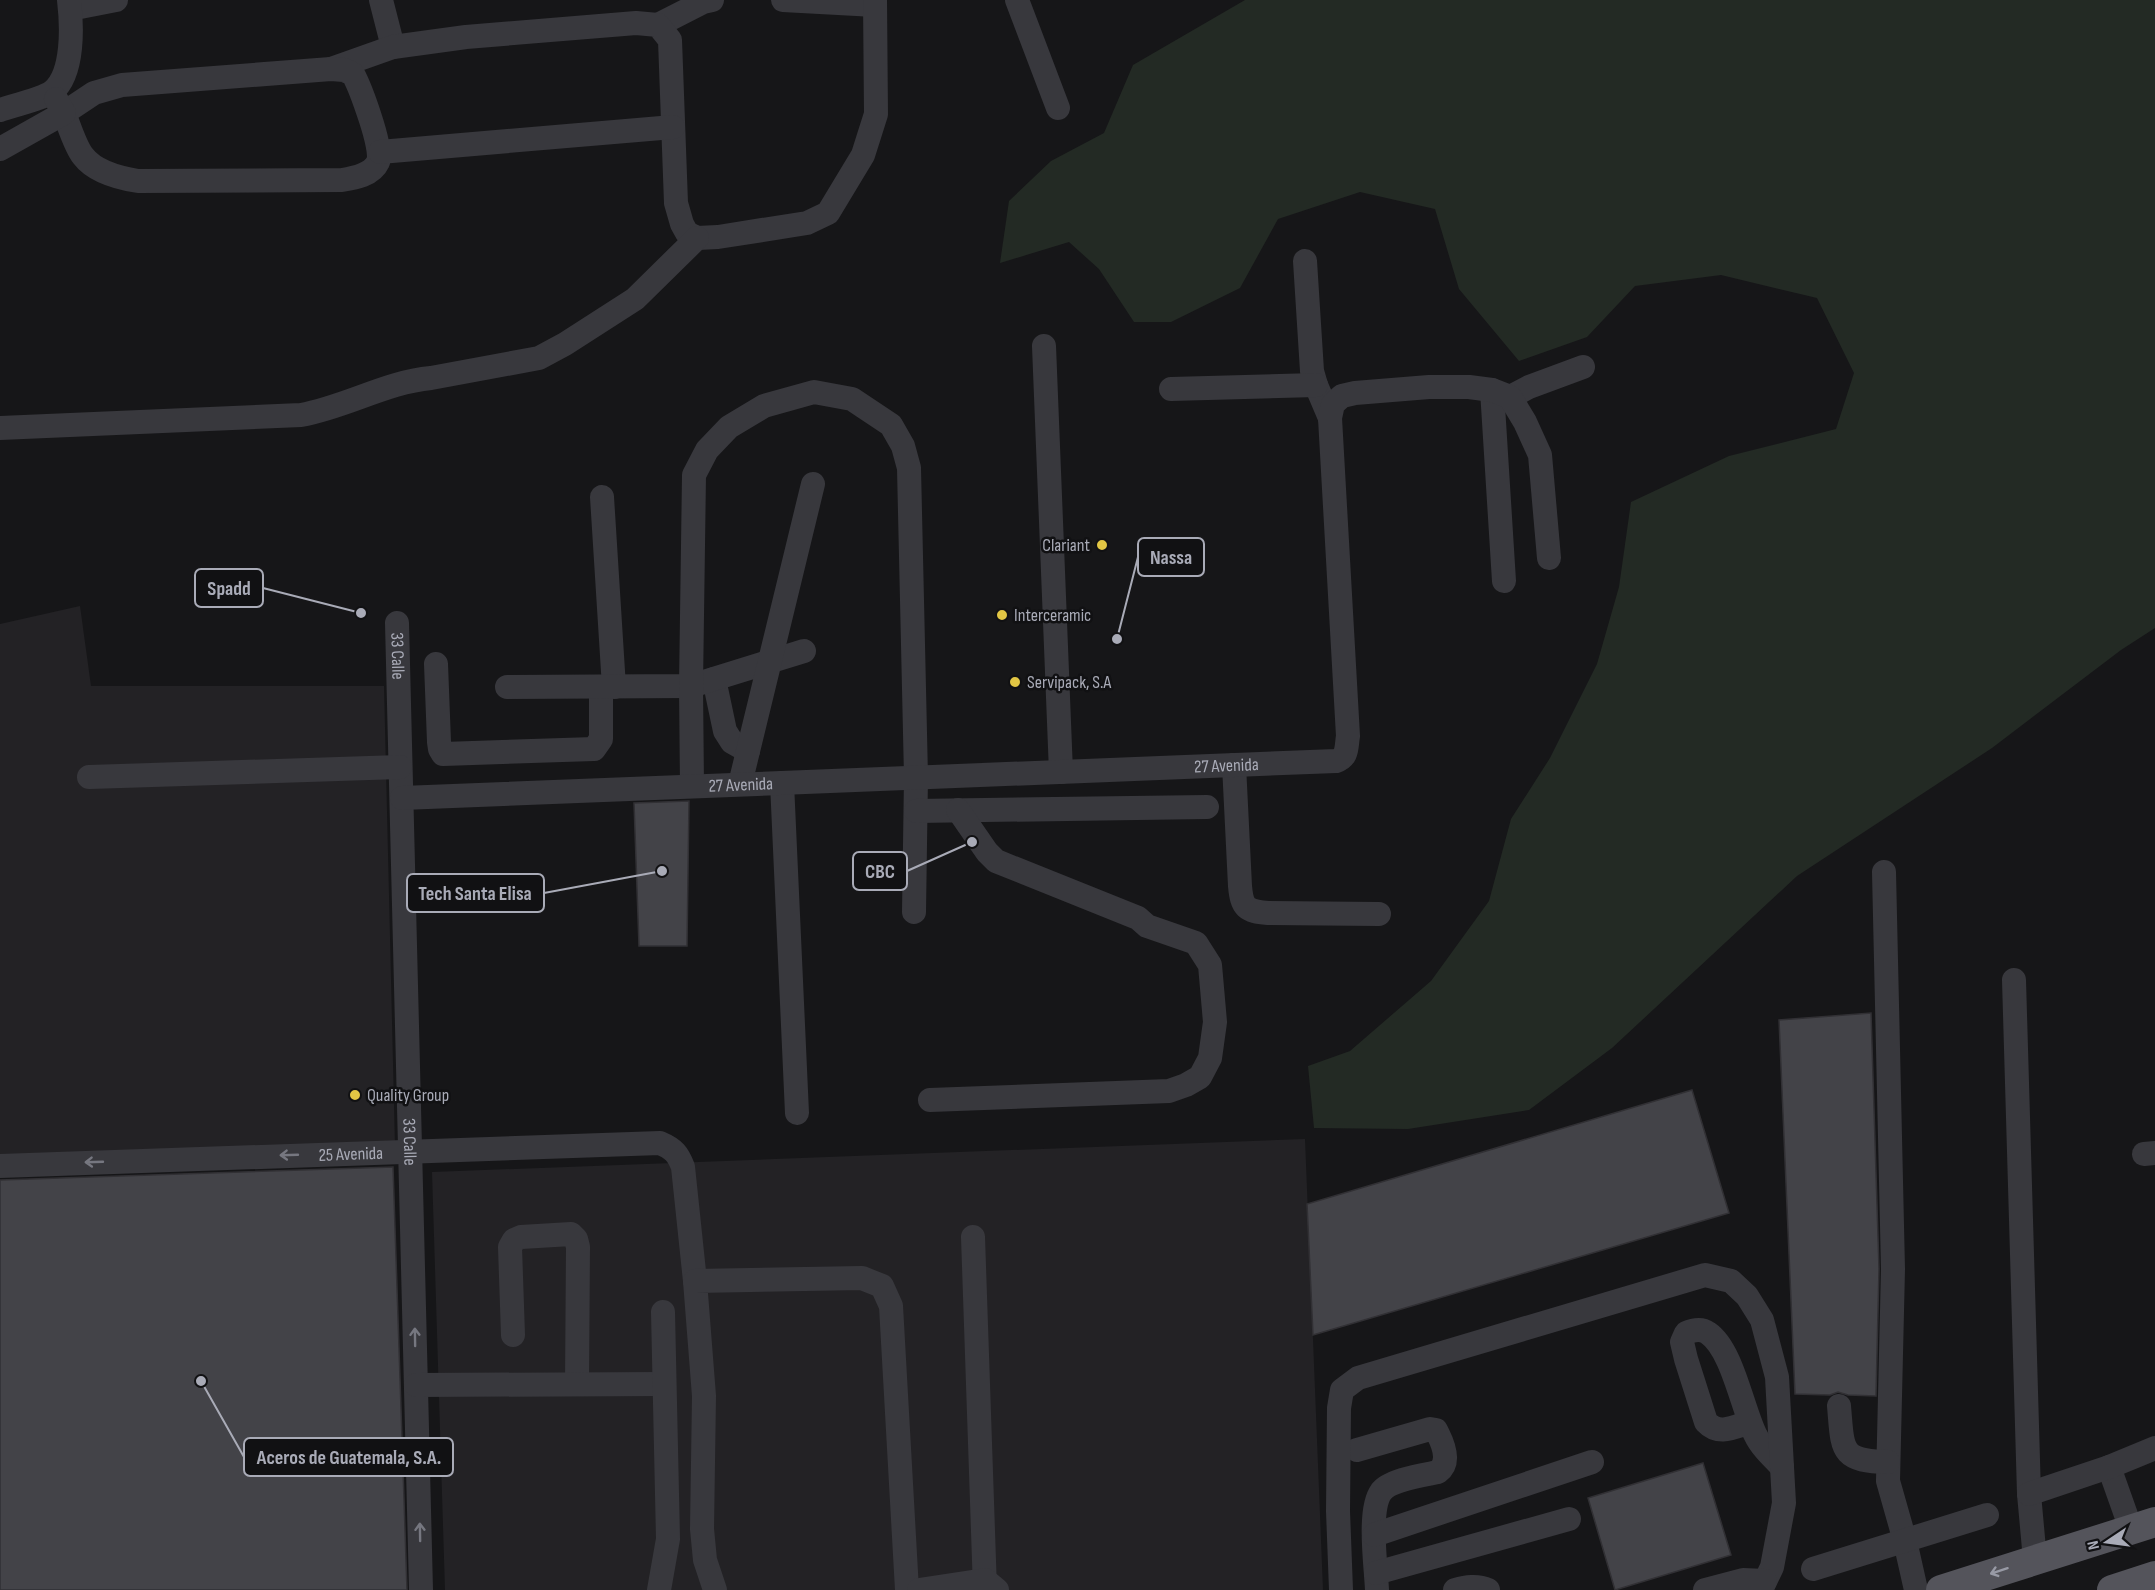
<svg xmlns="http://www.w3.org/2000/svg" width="2155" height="1590" viewBox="0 0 2155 1590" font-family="'Sofia Sans Condensed',sans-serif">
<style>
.built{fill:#232225}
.green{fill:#232a24}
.building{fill:#434348;stroke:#313034;stroke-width:1.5}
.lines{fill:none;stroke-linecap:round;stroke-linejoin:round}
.minor{stroke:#38383d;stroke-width:24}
.major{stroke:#54545b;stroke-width:30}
.oneway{stroke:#767780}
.oneway2{stroke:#989aa5}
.poi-dot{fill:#e2c644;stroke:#111113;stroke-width:2}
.labels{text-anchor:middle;stroke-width:5;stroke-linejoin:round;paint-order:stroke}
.poi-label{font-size:18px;fill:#a9abb7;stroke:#111113;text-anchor:start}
.street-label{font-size:18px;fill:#a9abb7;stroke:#111113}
.leader{fill:none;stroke:#a9abb7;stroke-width:2}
.callout-dot{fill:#a9abb7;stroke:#111113;stroke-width:2}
.callout{fill:#111113;stroke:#a9abb7;stroke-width:2}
.callout-label{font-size:20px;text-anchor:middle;font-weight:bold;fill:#a9abb7}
</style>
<rect width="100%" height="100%" fill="#161618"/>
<path class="built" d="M 80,606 L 91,686 L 384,686 L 395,1147 L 0,1162 L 0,624 Z
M 1305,1139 L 1323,1590 L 445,1590 L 432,1172 Z"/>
<path class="green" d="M 1245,0 L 2155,0 L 2155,628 L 2121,650 L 1992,748 L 1797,876 L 1612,1048 L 1529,1110 L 1408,1129 L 1314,1128 L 1308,1066 L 1350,1051 L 1431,981 L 1489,901 L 1511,819 L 1550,758 L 1597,664 L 1619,587 L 1631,502 L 1729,456 L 1836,429 L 1854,373 L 1817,298 L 1721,275 L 1635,286 L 1587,337 L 1519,361 L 1459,289 L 1435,209 L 1360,192 L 1278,219 L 1240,288 L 1171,322 L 1134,322 L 1099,269 L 1069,242 L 1000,263 L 1009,201 L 1051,161 L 1104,133 L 1133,65 Z"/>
<path class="building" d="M 689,801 L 687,946 L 639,946 L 634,803 Z
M 1871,1013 L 1879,1269 L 1876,1396 L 1848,1395 L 1838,1392 L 1830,1395 L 1795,1394 L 1779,1020 Z
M 1692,1090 L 1729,1213 L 1313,1335 L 1307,1204 Z
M 393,1167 L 407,1590 L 0,1590 L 0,1180 Z
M 1703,1463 L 1731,1555 L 1615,1590 L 1588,1498 Z"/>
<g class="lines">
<g class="minor">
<path d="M 381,0 L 393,47"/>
<path d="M 783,0 L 875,5"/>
<path d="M 1017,0 L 1058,108"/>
<path d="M 70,9 L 116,0"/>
<path d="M 658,25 L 703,2 L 712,0"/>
<path d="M 331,69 L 393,47 L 466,37 L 636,23 L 658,25 L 670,40 L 676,203 L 682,224 L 687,233 L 697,238 L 718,237 L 807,223 L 828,213 L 863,155 L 876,114 L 875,0"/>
<path d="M 331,69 L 344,70 L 353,74 C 360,87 384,150 378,162 C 372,175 355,178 342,180 L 138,181 C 119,178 95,172 83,156 C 75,146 69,125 64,113 L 94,93 L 122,85 Z"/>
<path d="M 0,110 C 12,106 45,98 53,91 C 74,73 72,25 69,0"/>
<path d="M 0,149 L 64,113 L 56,99"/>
<path d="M 380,152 L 673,127"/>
<path d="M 1305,261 L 1312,371 L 1316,385 L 1330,418"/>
<path d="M 1044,346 L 1061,772"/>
<path d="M 1171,389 L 1316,385"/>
<path d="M 1492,390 L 1504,581"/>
<path d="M 1510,397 L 1529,387 L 1583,367"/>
<path d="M 0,428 L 301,415 C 346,407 386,382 431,378 L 539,358 L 565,344 L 635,299 L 697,238"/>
<path d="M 602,497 L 614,687"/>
<path id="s1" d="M 397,623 L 421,1590"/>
<path d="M 436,664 L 439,742 L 440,749 L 443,754 L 594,749 L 601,739 L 601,687"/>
<path d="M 714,679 L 725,731 L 732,742 L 748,751"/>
<path d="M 507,687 L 691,686 L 804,651"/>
<path d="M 1234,765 L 1240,886 C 1242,908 1246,911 1268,913 L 1379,914"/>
<path d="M 89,777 L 400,767"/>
<path d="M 782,783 L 797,1113"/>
<path d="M 740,784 L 813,484"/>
<path d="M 692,786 L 691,686 L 694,475 L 707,450 L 729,427 L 764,406 L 814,392 L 852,399 L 891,425 L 903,446 L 909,468 L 916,777 L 914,912"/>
<path id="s2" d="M 402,798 L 1336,761 C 1348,757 1346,748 1348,736 L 1330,418 L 1333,404 L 1342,396 L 1355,393 L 1429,387 L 1469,387 L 1492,390 L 1510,397 L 1525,422 L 1540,455 L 1549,558"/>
<path d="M 916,811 L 1207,807"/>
<path d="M 1884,872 L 1893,1269 L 1888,1481 L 1905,1541 L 1916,1590"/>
<path d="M 2014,980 L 2029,1494 L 2035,1560"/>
<path d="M 930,1100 L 1169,1091 L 1186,1085 L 1200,1077 L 1210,1058 L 1215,1022 L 1210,965 L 1196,943 L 1147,926 L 1138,918 L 996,861 L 987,852 L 958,810"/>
<path d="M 2144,1154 L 2155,1153"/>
<path id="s3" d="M 0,1166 L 660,1143 C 674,1149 678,1154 683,1167 L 695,1281"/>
<path d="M 973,1237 L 985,1590"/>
<path d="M 513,1335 L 510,1247 L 514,1240 L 521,1237 L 571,1234 L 576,1239 L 578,1247 L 577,1384"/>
<path d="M 416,1385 L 664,1384"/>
<path d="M 1839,1406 C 1843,1450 1839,1461 1888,1462"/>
<path d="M 1750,1422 C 1734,1427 1719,1436 1706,1422 L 1686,1359 L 1682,1342 L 1686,1333 C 1693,1330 1701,1328 1708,1333 C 1732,1349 1742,1407 1755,1434 C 1761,1447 1772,1457 1782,1467"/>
<path d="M 1357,1450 L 1430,1429 L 1436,1430 L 1438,1434 C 1444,1446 1450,1463 1438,1472 C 1424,1475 1389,1480 1381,1492 C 1368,1510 1376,1567 1377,1590"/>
<path d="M 2109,1467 L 2131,1529"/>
<path d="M 2029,1494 L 2109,1467 L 2155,1448"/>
<path d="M 1374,1535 L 1592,1462"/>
<path d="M 1813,1569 L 1987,1515"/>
<path d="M 1376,1573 L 1569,1519"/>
<path d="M 659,1590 L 668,1539 L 663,1312"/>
<path d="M 715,1590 L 705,1560 L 702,1529 L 704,1396 L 695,1281 L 862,1278 L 882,1286 L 891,1306 L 907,1590"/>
<path d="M 919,1590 L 985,1580 L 997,1590"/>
<path d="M 1341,1590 L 1338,1511 L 1339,1408 L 1342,1390 L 1358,1378 L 1705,1275 L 1731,1281 L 1747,1296 L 1762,1320 L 1777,1377 L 1784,1503 L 1772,1567 L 1761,1590"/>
<path d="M 1455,1590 C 1466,1587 1477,1585 1488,1590"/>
<path d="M 1705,1590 L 1743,1580 L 1765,1581"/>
</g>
<path class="major" d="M 1941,1590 L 2155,1522
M 2112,1590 L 2155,1576"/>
</g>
<defs><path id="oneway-shaft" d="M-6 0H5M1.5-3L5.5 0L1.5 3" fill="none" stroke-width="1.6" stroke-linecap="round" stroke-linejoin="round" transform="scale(1.5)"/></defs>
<g class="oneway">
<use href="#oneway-shaft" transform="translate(289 1155) rotate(178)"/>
<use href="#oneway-shaft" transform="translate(94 1162) rotate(178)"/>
<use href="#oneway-shaft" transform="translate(415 1337) rotate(-91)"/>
<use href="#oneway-shaft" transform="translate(420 1532) rotate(-91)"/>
</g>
<use class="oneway2" href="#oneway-shaft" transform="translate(1999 1571) rotate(162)"/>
<g class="poi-dot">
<circle cx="1102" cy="545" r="6"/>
<circle cx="1002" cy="615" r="6"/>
<circle cx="1015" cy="682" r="6"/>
<circle cx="355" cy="1095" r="6"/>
</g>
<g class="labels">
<g class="poi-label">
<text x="1090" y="551" text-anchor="end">Clariant</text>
<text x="1014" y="621">Interceramic</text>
<text x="1027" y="688">Servipack, S.A</text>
<text x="367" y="1101">Quality Group</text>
</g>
<g class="street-label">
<text dy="6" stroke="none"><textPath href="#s1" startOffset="33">33 Calle</textPath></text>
<text dy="6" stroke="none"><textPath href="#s2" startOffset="825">27 Avenida</textPath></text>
<text dy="6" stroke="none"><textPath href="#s2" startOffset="339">27 Avenida</textPath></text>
<text dy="6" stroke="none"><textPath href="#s1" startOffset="519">33 Calle</textPath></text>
<text dy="6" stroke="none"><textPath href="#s3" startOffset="351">25 Avenida</textPath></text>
</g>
</g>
<path class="leader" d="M1117 639L1138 557M361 613L263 588M972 842L907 871M662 871L544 893M201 1381L244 1457"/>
<g class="callout-dot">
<circle cx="1117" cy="639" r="6"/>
<circle cx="361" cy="613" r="6"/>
<circle cx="972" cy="842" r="6"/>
<circle cx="662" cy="871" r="6"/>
<circle cx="201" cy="1381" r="6"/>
</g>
<g class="callout">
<rect x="1138" y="538" width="66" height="38" rx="6"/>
<rect x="195" y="569" width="68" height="38" rx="6"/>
<rect x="853" y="852" width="54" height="38" rx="6"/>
<rect x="407" y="874" width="137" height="38" rx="6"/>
<rect x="244" y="1438" width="209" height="38" rx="6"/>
</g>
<g class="callout-label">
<text x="1171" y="564">Nassa</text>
<text x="229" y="595">Spadd</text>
<text x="880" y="878">CBC</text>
<text x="475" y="900">Tech Santa Elisa</text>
<text x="349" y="1464">Aceros de Guatemala, S.A.</text>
</g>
<g transform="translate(2107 1542) rotate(257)" stroke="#111113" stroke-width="4.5" paint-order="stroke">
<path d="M0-4.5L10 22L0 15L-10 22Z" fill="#a9abb7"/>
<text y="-9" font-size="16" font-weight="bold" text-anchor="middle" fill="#a9abb7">N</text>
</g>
</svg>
